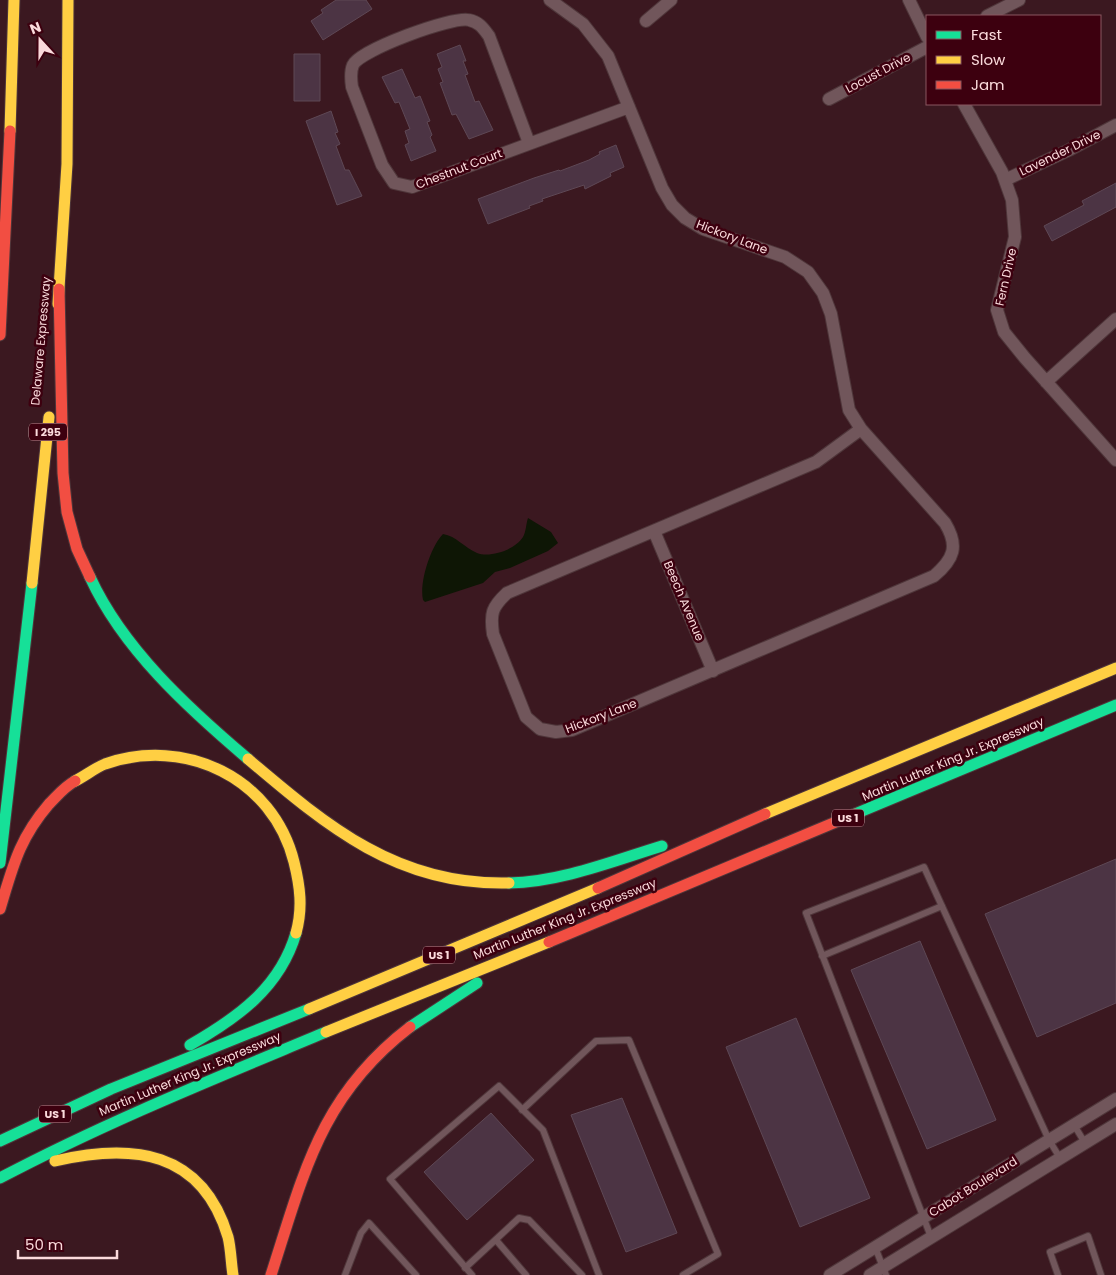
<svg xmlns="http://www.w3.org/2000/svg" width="1116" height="1275" viewBox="0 0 1116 1275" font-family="Poppins,sans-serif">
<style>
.water{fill:#0e1605}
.building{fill:#4c3444;stroke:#5e4855}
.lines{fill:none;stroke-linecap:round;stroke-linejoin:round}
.lane-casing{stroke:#4f363a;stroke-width:8}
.street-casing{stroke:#4f363a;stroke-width:14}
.fast-casing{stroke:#4f363a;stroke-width:13}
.slow-casing{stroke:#4f363a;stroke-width:13}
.jam-casing{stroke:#4f363a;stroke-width:13}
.lane{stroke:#71565b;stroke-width:6}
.street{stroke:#71565b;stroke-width:12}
.fast{stroke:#16e098;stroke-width:11}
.slow{stroke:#ffcf43;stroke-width:11}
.jam{stroke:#f24e42;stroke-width:11}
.labels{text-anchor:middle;stroke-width:5;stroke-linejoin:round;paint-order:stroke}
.shield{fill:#3d000f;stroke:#c2999e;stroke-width:1}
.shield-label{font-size:11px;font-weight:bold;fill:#fbdadc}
.street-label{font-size:12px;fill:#fbdadc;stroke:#3d000f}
</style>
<rect width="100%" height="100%" fill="#3b1820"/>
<path class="water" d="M 528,518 L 551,532 L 558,543 L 548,551 L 510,568 L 495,572 L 483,583 L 425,602 L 423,600 C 419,582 431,546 443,534 C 456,536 465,548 477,553 C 490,558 515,550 523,537 C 526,532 526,524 528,518 Z"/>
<path class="building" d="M 336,0 L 366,0 L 372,9 L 323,40 L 311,21 L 323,13 L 321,10 Z
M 460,45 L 466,61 L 463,61 L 468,74 L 465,75 L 475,102 L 479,101 L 493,130 L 469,139 L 456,114 L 452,115 L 440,83 L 443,82 L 438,69 L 442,67 L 437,54 Z
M 294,54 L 320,54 L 320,101 L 294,101 Z
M 402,69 L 415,98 L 420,96 L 430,121 L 427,122 L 432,135 L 430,137 L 436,151 L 411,161 L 405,145 L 409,143 L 405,131 L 410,129 L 399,102 L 395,103 L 382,77 Z
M 331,111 L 338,132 L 335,133 L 340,144 L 336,146 L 345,170 L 349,170 L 362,196 L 337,205 L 306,121 Z
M 616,145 L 624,167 L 610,173 L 611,176 L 585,189 L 584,185 L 542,199 L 543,201 L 529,206 L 530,208 L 488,224 L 478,199 L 534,178 L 559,170 L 560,171 L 589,160 L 600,154 L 599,152 Z
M 1116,183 L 1116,207 L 1052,241 L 1044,226 L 1084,205 L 1082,201 Z
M 1116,859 L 1116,1003 L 1037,1037 L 985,914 Z
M 920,941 L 996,1120 L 927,1149 L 851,970 Z
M 796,1018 L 870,1198 L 800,1227 L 726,1047 Z
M 622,1098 L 677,1233 L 626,1252 L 571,1115 Z
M 491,1113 L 534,1160 L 467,1220 L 424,1172 Z"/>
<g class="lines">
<defs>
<path id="lane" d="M 822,956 L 942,906
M 522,1110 L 596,1041 L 629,1040 L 718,1254 L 683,1275
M 1074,1125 L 1085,1143
M 931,1237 L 806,913 L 924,867 L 1049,1140 L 1060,1158
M 496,1240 L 526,1275
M 875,1247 L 886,1275
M 465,1268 L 519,1218 L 529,1220 L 582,1275
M 345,1275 L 361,1233 L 369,1223 L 416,1275
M 472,1275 L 390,1179 L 499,1086 L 543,1130 L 599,1275
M 1058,1275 L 1050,1252 L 1088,1236 L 1101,1275"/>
<path id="street" d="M 550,0 L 583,24 L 608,56 L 662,188 L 672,205 L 685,218 L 703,229 L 785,257 L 808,272 L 823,293 L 831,314 L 849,410 L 861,429 L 945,523 C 959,546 954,559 934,576 L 572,730 L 556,732 L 540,729 L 526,717 L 493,634 C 490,613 492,607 507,593 L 816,462 L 861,429
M 909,0 L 927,37
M 987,16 L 1019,0
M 646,21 L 671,0
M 829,99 L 927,47
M 964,104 L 1002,172 L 1012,200 L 1015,237 L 997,310 L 1004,332 L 1025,358 L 1116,460
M 529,143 L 489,36 C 483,28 479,22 469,20 C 452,16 360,50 353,65 C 350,72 351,80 352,87 L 382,165 L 394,183 L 412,187 L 629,107
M 1005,180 L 1069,150 L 1116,125
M 1046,382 L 1116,319
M 654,531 L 713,671
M 830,1275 L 1116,1099
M 870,1275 L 1116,1124"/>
<path id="fast" d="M 90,577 C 123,649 188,708 248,759
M 855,814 L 1116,705
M 0,863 L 32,583
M 509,883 C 561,882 613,861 662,846
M 410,1027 L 477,983
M 190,1045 C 237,1018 280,988 296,933
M 0,1141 L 111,1089 L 309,1009
M 0,1178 C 106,1122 216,1078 326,1032"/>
<path id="slow" d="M 10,131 L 14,0
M 58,304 L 67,164 L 68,0
M 32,583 L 49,417
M 248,759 C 328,827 398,886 509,883
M 75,781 C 85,776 95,768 105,764 C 185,736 273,778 294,862 C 300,886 303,908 296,933
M 765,814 L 1116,668
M 309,1009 L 598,888
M 326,1032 L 549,942
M 55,1161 C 132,1143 202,1150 228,1237 C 231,1249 231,1263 233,1275"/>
<path id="jam" d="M 59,289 L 63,473 L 67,512 L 77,549 L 90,577
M 0,335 L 10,131
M 598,888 L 765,814
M 0,909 C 13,866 19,839 49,804 C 58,795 64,787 75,781
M 549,942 L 855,814
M 271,1275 C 304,1173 320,1096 410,1027"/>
</defs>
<use href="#lane" class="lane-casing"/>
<use href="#street" class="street-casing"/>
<use href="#fast" class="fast-casing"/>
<use href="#slow" class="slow-casing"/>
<use href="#jam" class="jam-casing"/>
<use href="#lane" class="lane"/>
<use href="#street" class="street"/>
<use href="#fast" class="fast"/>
<use href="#slow" class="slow"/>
<use href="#jam" class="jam"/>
</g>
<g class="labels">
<g class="shield">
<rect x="29" y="423.5" width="38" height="17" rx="4"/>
<rect x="832" y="809.5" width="32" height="17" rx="4"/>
<rect x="423" y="946.5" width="32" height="17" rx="4"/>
<rect x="39" y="1105.5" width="32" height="17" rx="4"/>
</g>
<g class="shield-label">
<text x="48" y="436">I 295</text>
<text x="848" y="822">US 1</text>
<text x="439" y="959">US 1</text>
<text x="55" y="1118">US 1</text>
</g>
<g class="street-label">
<text transform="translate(878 73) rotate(-28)" y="4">Locust Drive</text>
<text transform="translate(1060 153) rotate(-26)" y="4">Lavender Drive</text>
<text transform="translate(459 169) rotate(-21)" y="4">Chestnut Court</text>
<text transform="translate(732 237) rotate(21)" y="4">Hickory Lane</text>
<text transform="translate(1006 277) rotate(-77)" y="4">Fern Drive</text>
<text transform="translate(41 341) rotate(-85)" y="4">Delaware Expressway</text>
<text transform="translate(684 601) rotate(67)" y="4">Beech Avenue</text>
<text transform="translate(601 716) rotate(-21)" y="4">Hickory Lane</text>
<text transform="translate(953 759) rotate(-23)" y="4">Martin Luther King Jr. Expressway</text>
<text transform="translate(565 919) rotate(-22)" y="4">Martin Luther King Jr. Expressway</text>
<text transform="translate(190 1074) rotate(-23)" y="4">Martin Luther King Jr. Expressway</text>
<text transform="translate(973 1187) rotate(-32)" y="4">Cabot Boulevard</text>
</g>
</g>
<rect x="926" y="15" width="175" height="90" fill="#3d000f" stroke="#895761"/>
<rect x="936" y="31" width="25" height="8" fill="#16e098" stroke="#895761"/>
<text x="971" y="40" font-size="15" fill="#fbdadc">Fast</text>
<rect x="936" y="56" width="25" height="8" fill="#ffcf43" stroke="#895761"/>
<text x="971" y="65" font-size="15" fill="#fbdadc">Slow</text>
<rect x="936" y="81" width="25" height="8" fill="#f24e42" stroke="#895761"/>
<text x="971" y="90" font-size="15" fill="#fbdadc">Jam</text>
<g transform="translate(40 40) rotate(339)" stroke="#3d000f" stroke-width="4" paint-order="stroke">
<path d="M0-4L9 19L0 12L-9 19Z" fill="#fbdadc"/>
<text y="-8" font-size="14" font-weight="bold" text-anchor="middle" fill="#fbdadc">N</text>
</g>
<path d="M18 1250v8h99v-8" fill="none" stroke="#fbdadc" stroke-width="2.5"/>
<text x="25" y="1250" font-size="15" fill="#fbdadc" stroke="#3d000f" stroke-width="4" paint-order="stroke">50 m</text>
</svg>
